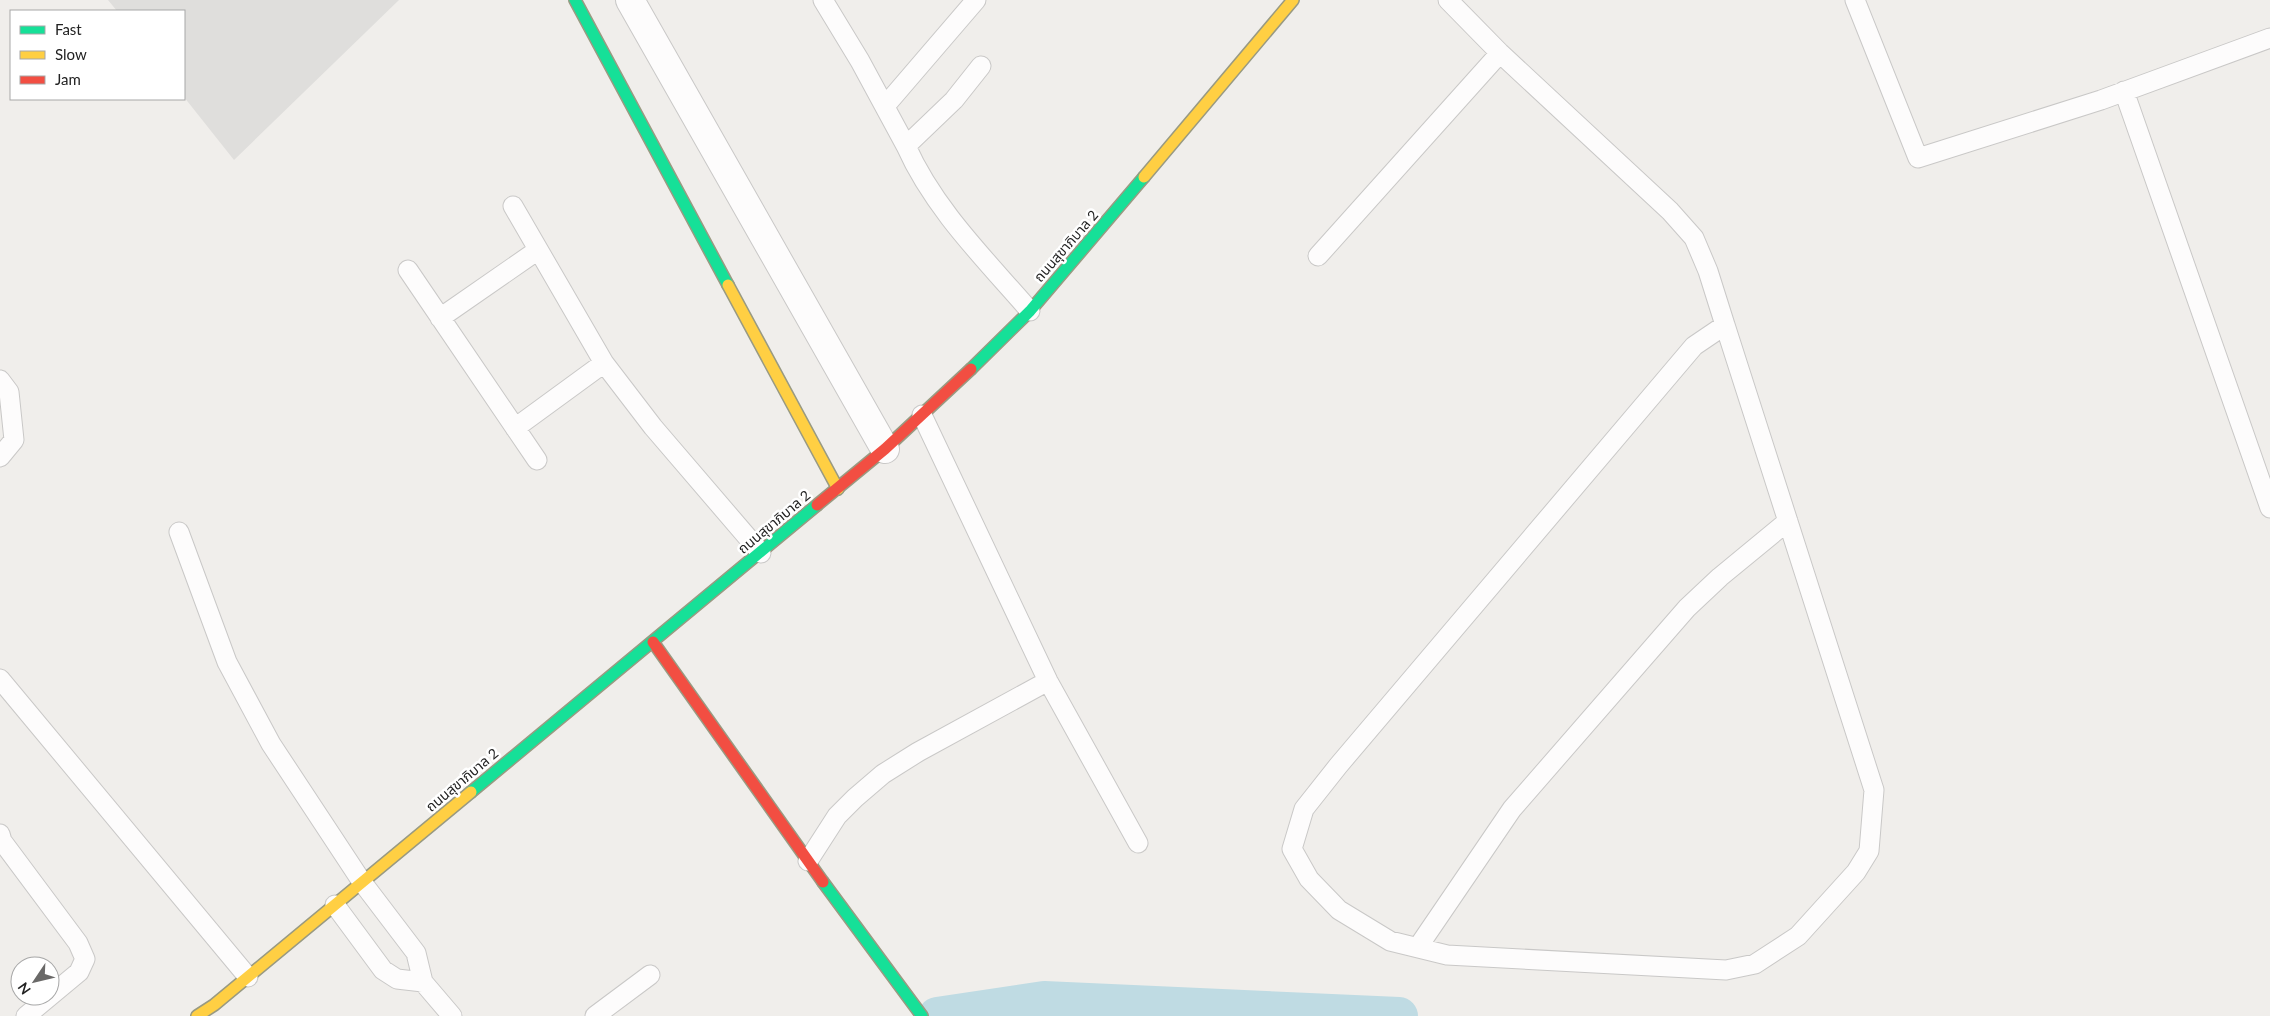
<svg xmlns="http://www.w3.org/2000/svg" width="2270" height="1016" viewBox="0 0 2270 1016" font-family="Lato,'Noto Sans Thai',sans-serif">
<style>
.residential{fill:#dfdedc}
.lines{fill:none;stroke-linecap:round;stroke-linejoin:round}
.canal{stroke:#bfdbe3;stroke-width:38}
.lane-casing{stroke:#c9c8c7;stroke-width:21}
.street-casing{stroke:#c9c8c7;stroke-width:30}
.fast-casing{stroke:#999a82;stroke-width:14}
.slow-casing{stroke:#999a82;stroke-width:14}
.jam-casing{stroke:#999a82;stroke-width:14}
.lane{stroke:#fdfcfc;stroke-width:19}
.street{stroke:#fdfcfc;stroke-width:28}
.fast{stroke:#16e098;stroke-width:11}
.slow{stroke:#ffcf43;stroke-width:11}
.jam{stroke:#f24e42;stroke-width:11}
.labels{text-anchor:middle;stroke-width:5;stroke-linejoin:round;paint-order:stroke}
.street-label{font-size:14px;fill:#222;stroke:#fff}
</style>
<rect width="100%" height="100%" fill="#f0eeeb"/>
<path class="residential" d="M 108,0 L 399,0 L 234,160 L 184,97 L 184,11 L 117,11 Z"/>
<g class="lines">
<path class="canal" d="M 937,1016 L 1044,1000 L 1399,1016"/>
<defs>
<path id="lane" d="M 823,0 L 860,61 L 906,146
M 1448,0 L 1500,53 L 1670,211 L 1694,238 L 1708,271 L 1725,325
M 1855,0 L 1918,158 L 2101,100 L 2270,38
M 981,66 L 954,100 L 906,146 C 934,209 985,259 1030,311
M 2124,91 L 2270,508
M 885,106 L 976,0
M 513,206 L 604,363 L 653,427 L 761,553
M 1318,256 L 1500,53
M 408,270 L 537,460
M 440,318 L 538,250
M 1725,325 L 1874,790 L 1869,851 L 1856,872 L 1798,936 L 1755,964 L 1726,970 L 1447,955 L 1390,941 L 1339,910 L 1309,879 L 1292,849 L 1304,809 L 1338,766 L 1694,346 Z
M 0,380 L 9,392 L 14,440 L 0,457
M 922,415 L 1048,681 L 1138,843
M 515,428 L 604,363
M 179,532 L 227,662 L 271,744 L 362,882 L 416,953 L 423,982 L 452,1016
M 0,679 L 248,977
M 0,834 L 2,841 L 78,943 L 85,959 L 79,972 L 26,1016
M 808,861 L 837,816 L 855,798 L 883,774 L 918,752 L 1048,681
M 335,905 L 383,970 L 397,979 L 423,982
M 1418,947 L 1512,809 L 1687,608 L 1720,577 L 1788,521
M 595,1016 L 650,975"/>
<path id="street" d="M 630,0 L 885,449"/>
<path id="fast" d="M 575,0 L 728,285
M 971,369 L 1030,311 L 1144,177
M 471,792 L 817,505
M 823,882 L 922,1016"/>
<path id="slow" d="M 1144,177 L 1293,0
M 728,285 L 838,489
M 197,1016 L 214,1005 L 471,792"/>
<path id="jam" d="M 817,505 L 885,449 L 971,369
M 653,642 L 823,882"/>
</defs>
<use href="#lane" class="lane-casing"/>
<use href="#street" class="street-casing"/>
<use href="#fast" class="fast-casing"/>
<use href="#slow" class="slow-casing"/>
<use href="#jam" class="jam-casing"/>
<use href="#lane" class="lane"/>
<use href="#street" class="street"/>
<use href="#fast" class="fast"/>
<use href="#slow" class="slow"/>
<use href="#jam" class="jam"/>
</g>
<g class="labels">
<g class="street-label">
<text transform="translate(1066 246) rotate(-49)" y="5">ถนนสุขาภิบาล 2</text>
<text transform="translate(774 522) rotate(-40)" y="5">ถนนสุขาภิบาล 2</text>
<text transform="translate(462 780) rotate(-40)" y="5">ถนนสุขาภิบาล 2</text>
</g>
</g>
<rect x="10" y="10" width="175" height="90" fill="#ffffff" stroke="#a7a7a7"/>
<rect x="20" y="26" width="25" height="8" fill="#16e098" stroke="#a7a7a7"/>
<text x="55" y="35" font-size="15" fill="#222222">Fast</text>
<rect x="20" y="51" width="25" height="8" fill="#ffcf43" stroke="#a7a7a7"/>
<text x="55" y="60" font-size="15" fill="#222222">Slow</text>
<rect x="20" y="76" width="25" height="8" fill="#f24e42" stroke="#a7a7a7"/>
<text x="55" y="85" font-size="15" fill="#222222">Jam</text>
<g transform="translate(35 981) rotate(235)"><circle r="24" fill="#ffffff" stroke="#a7a7a7"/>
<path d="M0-4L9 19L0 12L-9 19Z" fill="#6a6968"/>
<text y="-8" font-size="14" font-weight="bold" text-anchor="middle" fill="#222222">N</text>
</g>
</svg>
